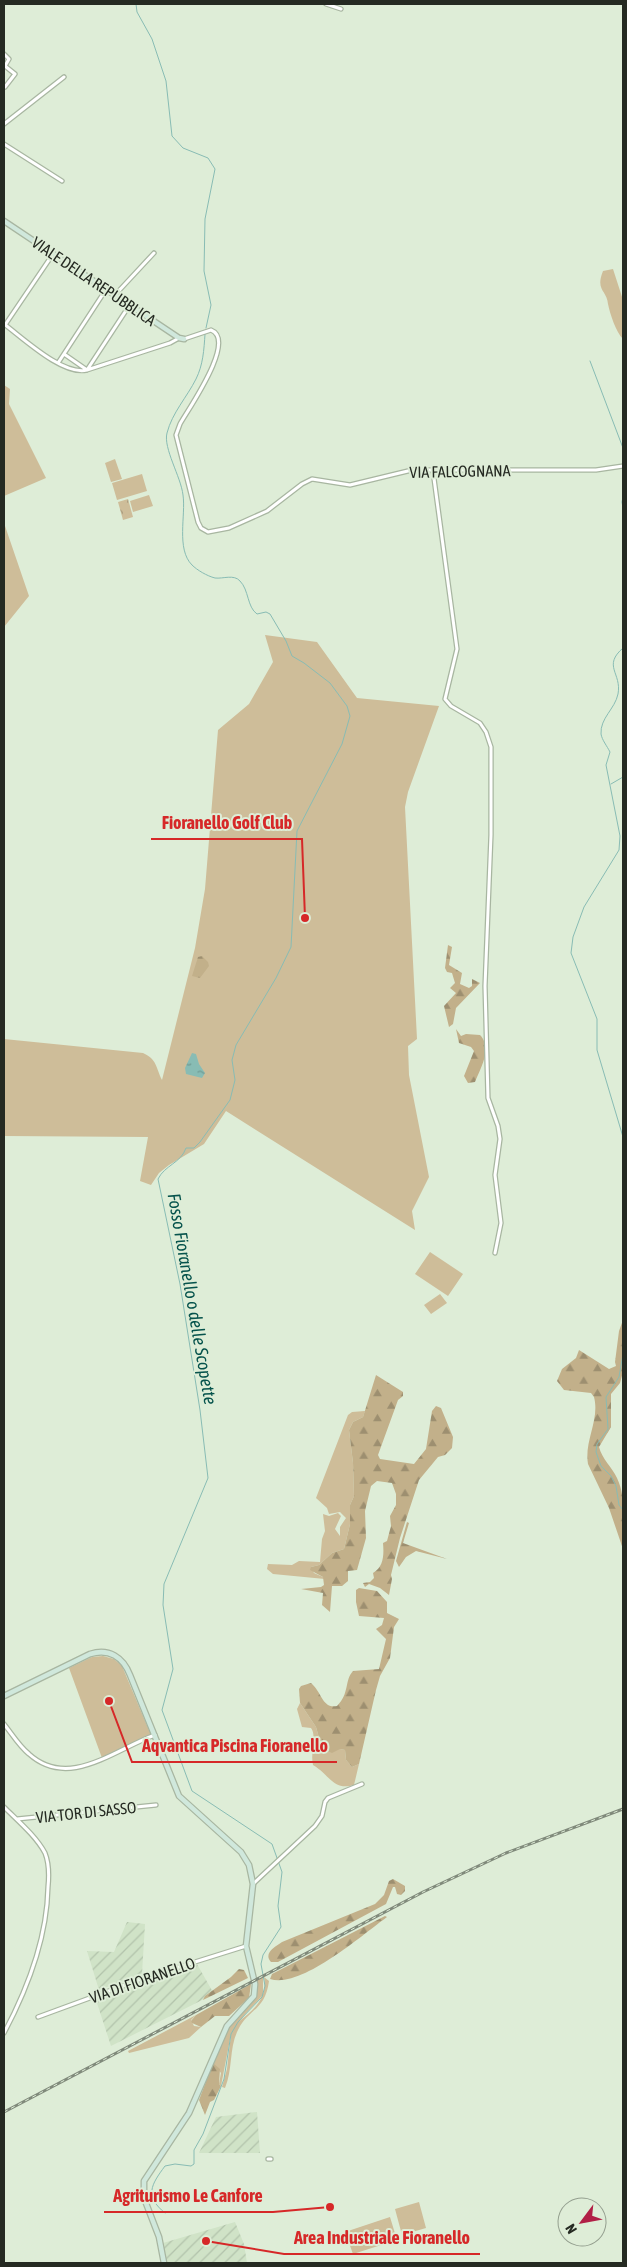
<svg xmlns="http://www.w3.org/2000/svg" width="627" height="2267" viewBox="0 0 627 2267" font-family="'Asap Condensed',sans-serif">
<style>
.industrial{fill:url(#industrial-furrows)}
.green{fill:#cebd99}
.forest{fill:url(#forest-firs)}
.park{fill:url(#park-crowns)}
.water{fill:url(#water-ripples)}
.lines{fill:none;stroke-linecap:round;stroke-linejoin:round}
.stream{stroke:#88bcb4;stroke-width:1}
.street-casing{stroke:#a8b6a1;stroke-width:5.5}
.secondary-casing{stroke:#a8b6a1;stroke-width:7}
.street{stroke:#fff;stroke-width:3}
.secondary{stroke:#d0e8dc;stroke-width:4.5}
.rail-casing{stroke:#808a7b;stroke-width:3}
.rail{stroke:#deedd7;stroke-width:1;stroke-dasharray:4;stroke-linecap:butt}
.labels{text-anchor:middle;stroke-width:4;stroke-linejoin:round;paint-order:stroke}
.street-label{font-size:16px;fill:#252a22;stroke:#deedd7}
.water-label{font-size:18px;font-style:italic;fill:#06534c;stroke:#deedd7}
.leader{fill:none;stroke:#d62828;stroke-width:2}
.callout-dot{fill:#d62828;stroke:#deedd7;stroke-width:2}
.callout-label{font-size:18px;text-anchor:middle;font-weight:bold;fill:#d62828;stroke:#deedd7;stroke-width:4;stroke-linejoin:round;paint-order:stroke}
</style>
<defs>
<pattern id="industrial-furrows" width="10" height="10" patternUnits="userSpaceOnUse" patternTransform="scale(1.25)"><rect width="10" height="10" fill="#d0e3c7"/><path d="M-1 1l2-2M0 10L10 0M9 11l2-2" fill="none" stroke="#b2c3ab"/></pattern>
<pattern id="forest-firs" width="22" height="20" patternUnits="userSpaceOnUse" patternTransform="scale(1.25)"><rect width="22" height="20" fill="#c2b08a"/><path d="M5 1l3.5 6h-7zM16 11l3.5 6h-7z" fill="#9d8f70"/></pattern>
<pattern id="park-crowns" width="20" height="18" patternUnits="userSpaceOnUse" patternTransform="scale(1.25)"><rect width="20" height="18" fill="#cebd99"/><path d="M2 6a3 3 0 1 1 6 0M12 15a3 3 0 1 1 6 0" fill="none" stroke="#a79a7c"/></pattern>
<pattern id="water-ripples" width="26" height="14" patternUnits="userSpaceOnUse" patternTransform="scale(1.25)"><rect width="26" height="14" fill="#88bcb4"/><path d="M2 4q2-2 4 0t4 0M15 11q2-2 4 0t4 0" fill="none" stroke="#6f9992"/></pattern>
</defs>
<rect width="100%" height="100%" fill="#deedd7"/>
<path class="industrial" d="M 127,1922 L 145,1924 L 142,1974 L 99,1990 L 87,1951 L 114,1952 Z
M 197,1964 L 214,1994 L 111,2046 L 95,1997 Z
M 257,2112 L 260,2153 L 199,2153 L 216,2117 Z
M 235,2222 L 244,2244 L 247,2263 L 167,2263 L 163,2243 Z"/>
<path class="green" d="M 613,269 L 623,300 L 623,339 C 616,332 610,314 608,304 C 607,290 595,291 603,271 Z
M 4,385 L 10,389 L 9,404 L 46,478 L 4,496 Z
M 115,459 L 122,479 L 111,482 L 105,463 Z
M 142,474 L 147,491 L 117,500 L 112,483 Z
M 149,495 L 153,506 L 133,512 L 130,501 Z
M 4,523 L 29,596 L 4,627 Z
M 265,635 L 317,642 L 357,698 L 439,706 L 408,792 L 405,807 L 417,1039 L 408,1046 L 409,1075 L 429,1177 L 412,1211 L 415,1230 L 226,1111 L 204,1144 L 169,1165 L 159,1173 L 151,1185 L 140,1181 L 148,1137 L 4,1136 L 4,1039 L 143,1053 C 157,1059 156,1068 162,1080 L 195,948 L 205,889 L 218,730 L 249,704 L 273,662 Z
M 430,1252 L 463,1274 L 448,1296 L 415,1274 Z
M 440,1294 L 447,1303 L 431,1314 L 424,1305 Z
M 365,1411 L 363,1417 L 353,1422 L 349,1430 L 353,1463 L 354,1496 L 350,1505 L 350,1524 L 344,1549 L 332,1553 L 319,1565 L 311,1567 L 314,1573 L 323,1577 L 325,1579 L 273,1574 L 267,1569 L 268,1564 L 292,1565 L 299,1561 L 320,1562 L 322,1539 L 325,1531 L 323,1514 L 329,1516 L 338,1513 L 341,1516 L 335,1529 L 340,1536 L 340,1527 L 346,1518 L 340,1512 L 329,1514 L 327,1508 L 316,1498 L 348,1415 L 352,1412 Z
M 103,1656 L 114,1659 L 122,1666 L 151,1735 L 102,1758 L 69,1668 L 92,1657 Z
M 300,1703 L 316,1727 L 321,1745 L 345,1750 L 346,1760 L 352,1767 L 359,1764 L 354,1785 C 333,1791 330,1775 313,1765 C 310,1753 317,1735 311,1728 L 302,1727 L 297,1709 Z
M 263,1976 L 263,1995 L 237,2023 C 253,2010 268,1999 264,1977 L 269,1981 C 265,2011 249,2008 238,2030 C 229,2047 233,2069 225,2088 L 222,2087 L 227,2069 L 231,2034 L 221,2086 L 219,2084 L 221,2073 L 213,2063 L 227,2029 L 255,1997 L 255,1980 Z
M 196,2015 L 191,2020 L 194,2026 L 201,2027 L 189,2038 L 129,2053 L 128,2051 Z
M 419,2202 L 426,2228 L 402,2235 L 395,2209 Z
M 390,2217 L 397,2240 L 353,2254 L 345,2232 Z"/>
<path class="forest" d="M 448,945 L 452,947 L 449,965 L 462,973 L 460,984 L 469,988 L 472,986 L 472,979 L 480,983 L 456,1008 L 453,1024 L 449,1027 L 444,1006 L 456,993 L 450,988 L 455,983 L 452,973 L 447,972 L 445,968 Z
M 202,956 L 208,962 L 209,966 L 200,978 L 192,976 L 198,957 Z
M 456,1029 L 461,1036 L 466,1034 L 480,1035 C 493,1048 480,1069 475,1082 L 468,1083 L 464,1076 L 474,1051 L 471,1047 L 459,1043 Z
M 623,1320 L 623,1372 L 620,1383 L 611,1394 L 611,1427 L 599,1447 C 602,1459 612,1467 617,1478 C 627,1499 623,1526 623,1549 L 609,1508 L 588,1464 C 584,1441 600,1420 594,1397 L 591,1393 L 564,1390 L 557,1381 L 562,1369 L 576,1358 L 579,1350 L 609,1369 L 616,1366 L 615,1362 L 619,1331 Z
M 376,1375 L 403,1392 L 403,1396 L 398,1400 L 378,1455 L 380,1459 L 414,1464 L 426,1449 L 432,1411 L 436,1406 L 441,1408 L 453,1437 L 452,1448 L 445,1455 L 438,1457 L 419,1480 L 400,1538 L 391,1575 L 392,1579 L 389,1595 L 380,1588 L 369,1584 L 365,1587 L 363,1583 L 370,1582 L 374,1578 L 373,1573 C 384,1567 384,1554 383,1543 L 387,1541 L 391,1526 L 390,1516 L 396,1505 L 396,1494 L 392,1483 L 377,1481 L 371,1486 L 365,1511 L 366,1538 L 357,1570 L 348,1571 L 348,1581 L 342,1586 L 332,1586 L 330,1612 L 322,1605 L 323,1593 L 301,1589 L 321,1587 L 324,1585 L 323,1577 L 310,1570 L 311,1567 L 319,1565 L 332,1553 L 344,1549 L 350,1524 L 350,1505 L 354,1496 L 353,1463 L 349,1430 L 353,1422 L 363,1417 Z
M 407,1522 L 409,1523 L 403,1543 L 447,1559 L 416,1551 L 406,1557 L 399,1567 L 396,1561 Z
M 359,1588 L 377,1591 L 387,1602 L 387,1613 L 399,1619 L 394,1627 L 390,1658 L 380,1676 L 376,1690 L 359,1764 L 352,1767 L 346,1760 L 345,1750 L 340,1749 L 332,1753 L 325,1750 L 321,1745 L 316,1727 L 300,1703 L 299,1689 L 301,1686 L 311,1683 C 322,1692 322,1709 337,1706 C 350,1693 344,1681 353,1671 L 379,1669 L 386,1639 L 376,1629 L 382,1625 L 384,1618 L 359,1616 L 356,1602 L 356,1590 Z
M 393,1879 L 405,1886 L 405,1891 L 401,1895 L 397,1894 L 395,1887 L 393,1887 L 386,1904 L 278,1962 L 271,1962 C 263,1953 275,1947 282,1942 L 375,1904 L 384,1895 L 389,1881 Z
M 385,1916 L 387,1917 C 362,1935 301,1989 270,1979 L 272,1974 Z
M 239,1969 L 244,1970 L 248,1978 L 203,2000 L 205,1996 L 231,1977 Z
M 251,1984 L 249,1998 L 229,2016 L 215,2016 L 201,2027 L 192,2023 L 191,2021 L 196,2015 Z
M 213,2063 L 220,2069 L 219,2084 L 221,2086 L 214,2100 L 210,2102 L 205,2115 L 199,2100 Z"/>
<path class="park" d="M 128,499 L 133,517 L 123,520 L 118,502 Z"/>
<path class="water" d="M 192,1053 L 196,1054 L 199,1064 L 205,1073 L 202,1078 L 186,1074 L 185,1068 Z"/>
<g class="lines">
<path class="stream" d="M 136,4 L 137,12 L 152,39 L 166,81 L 172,136 L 183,148 L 208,158 L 215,169 L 205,219 L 204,271 L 211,305 L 206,328
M 590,361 L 623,448
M 623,497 L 622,502 L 623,508
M 623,648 C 602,666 622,673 618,694 C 615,709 600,718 601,734 C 602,740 607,746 610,752 L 606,765 L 620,836 L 619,850 L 584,907 L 573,937 L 571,953 L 597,1019 L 597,1050 L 623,1137
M 611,784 L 623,777
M 623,1354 L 619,1377 L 606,1397 L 608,1429 L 597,1444 L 596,1452 L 601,1466 L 611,1476 L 616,1486 L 619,1505 L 623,1510
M 165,2213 C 144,2196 151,2185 165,2166 L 175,2164 L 191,2166 L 194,2164 L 194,2150 L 203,2134 L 224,2079 L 231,2034 L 238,2022 L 262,1997 L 265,1986 L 261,1964 L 263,1955 L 281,1927 L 278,1906 L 282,1872 L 272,1844 L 192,1791 L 162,1710 L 173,1669 L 163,1605 L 164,1584 L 208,1478 L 200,1410 L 180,1284 L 158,1179 C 165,1165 181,1163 186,1148 L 194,1148 L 200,1142 L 230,1100 L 235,1080 L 232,1060 L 236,1045 L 276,978 L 291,947 L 297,831 L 342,744 L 350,716 L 347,706 L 330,683 L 304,663 L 292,656 L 286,641 L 270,614 L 266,612 L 257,614 C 247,607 249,590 240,581 C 234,574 223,579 215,578 C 207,576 197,570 192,565 C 176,549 186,515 183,495 C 181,477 163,448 167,433 C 172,413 187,397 196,379 C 203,365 204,350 205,334"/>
<defs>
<path id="street" d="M 326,4 L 341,9
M 4,54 L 9,59 L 5,66 L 15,74 L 5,87
M 4,124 L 64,77
M 4,144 L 62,181
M 114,296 L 154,253
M 4,324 C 23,338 63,376 87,370 L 170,343 L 179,338
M 5,325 L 53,254
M 184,339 L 211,330 C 237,340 189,408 180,424 L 176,435 L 198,522 L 201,528 L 208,532 L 229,528 L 267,511 L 302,484 L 312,479 L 350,485 L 412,470 L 596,470 L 623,466
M 64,354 L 87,370 L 129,306
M 58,363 L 105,291
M 433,471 L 457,649 L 445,699 L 451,706 L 480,723 L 486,732 L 491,747 L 491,835 L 485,986 L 488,1098 L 498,1126 L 500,1139 L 495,1175 L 501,1223 L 495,1253
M 4,1724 C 12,1734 19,1746 29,1754 C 69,1790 115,1749 155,1735
M 4,1807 C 17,1820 36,1836 45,1853 C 49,1863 49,1877 48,1887 C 47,1939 28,1988 4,2033
M 17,1819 L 156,1805
M 253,1884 L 315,1826 L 322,1816 L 325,1802 L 328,1798 L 362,1784
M 38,2017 L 147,1977 L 246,1946
M 268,2159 L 271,2159"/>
<path id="secondary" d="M 4,221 L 179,338 L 184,339
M 4,1696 L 90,1654 C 109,1648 123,1657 130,1675 L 179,1796 L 241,1852 L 249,1865 L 253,1884 L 246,1946 L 255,1984 L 254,1996 L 227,2026 L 189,2113 L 144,2181 L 144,2198 L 159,2237 L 164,2263"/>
</defs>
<use href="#street" class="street-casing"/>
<use href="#secondary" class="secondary-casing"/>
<use href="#street" class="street"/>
<use href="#secondary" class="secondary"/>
<defs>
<path id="rail" d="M 4,2112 L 423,1892 L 506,1853 L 623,1809"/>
</defs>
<use href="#rail" class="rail-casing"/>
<use href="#rail" class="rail"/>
</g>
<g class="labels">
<g class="street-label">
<text transform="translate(94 281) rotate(34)" y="6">VIALE DELLA REPUBBLICA</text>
<text transform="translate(460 471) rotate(-1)" y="6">VIA FALCOGNANA</text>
<text transform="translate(86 1812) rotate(-6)" y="6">VIA TOR DI SASSO</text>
<text transform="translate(142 1980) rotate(-19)" y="6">VIA DI FIORANELLO</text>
</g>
<g class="water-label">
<text transform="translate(192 1299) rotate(80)" y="6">Fosso Fioranello o delle Scopette</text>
</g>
</g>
<path class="leader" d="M305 918L302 839H151M109 1701L132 1762H337M330 2207L273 2212H104M206 2241L284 2254H480"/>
<g class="callout-dot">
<circle cx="305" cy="918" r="5"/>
<circle cx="109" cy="1701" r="5"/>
<circle cx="330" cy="2207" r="5"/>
<circle cx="206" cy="2241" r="5"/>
</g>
<g class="callout-label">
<text x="227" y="829">Fioranello Golf Club</text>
<text x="235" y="1752">Aqvantica Piscina Fioranello</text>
<text x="188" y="2202">Agriturismo Le Canfore</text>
<text x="382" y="2244">Area Industriale Fioranello</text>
</g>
<rect width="627" height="2267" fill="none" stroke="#252a22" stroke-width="10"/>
<g transform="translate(582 2222) rotate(238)"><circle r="24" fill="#deedd7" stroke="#949f8f"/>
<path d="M0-4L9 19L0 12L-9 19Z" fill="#b11f46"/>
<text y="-8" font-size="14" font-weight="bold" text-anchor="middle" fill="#252a22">N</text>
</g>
</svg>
